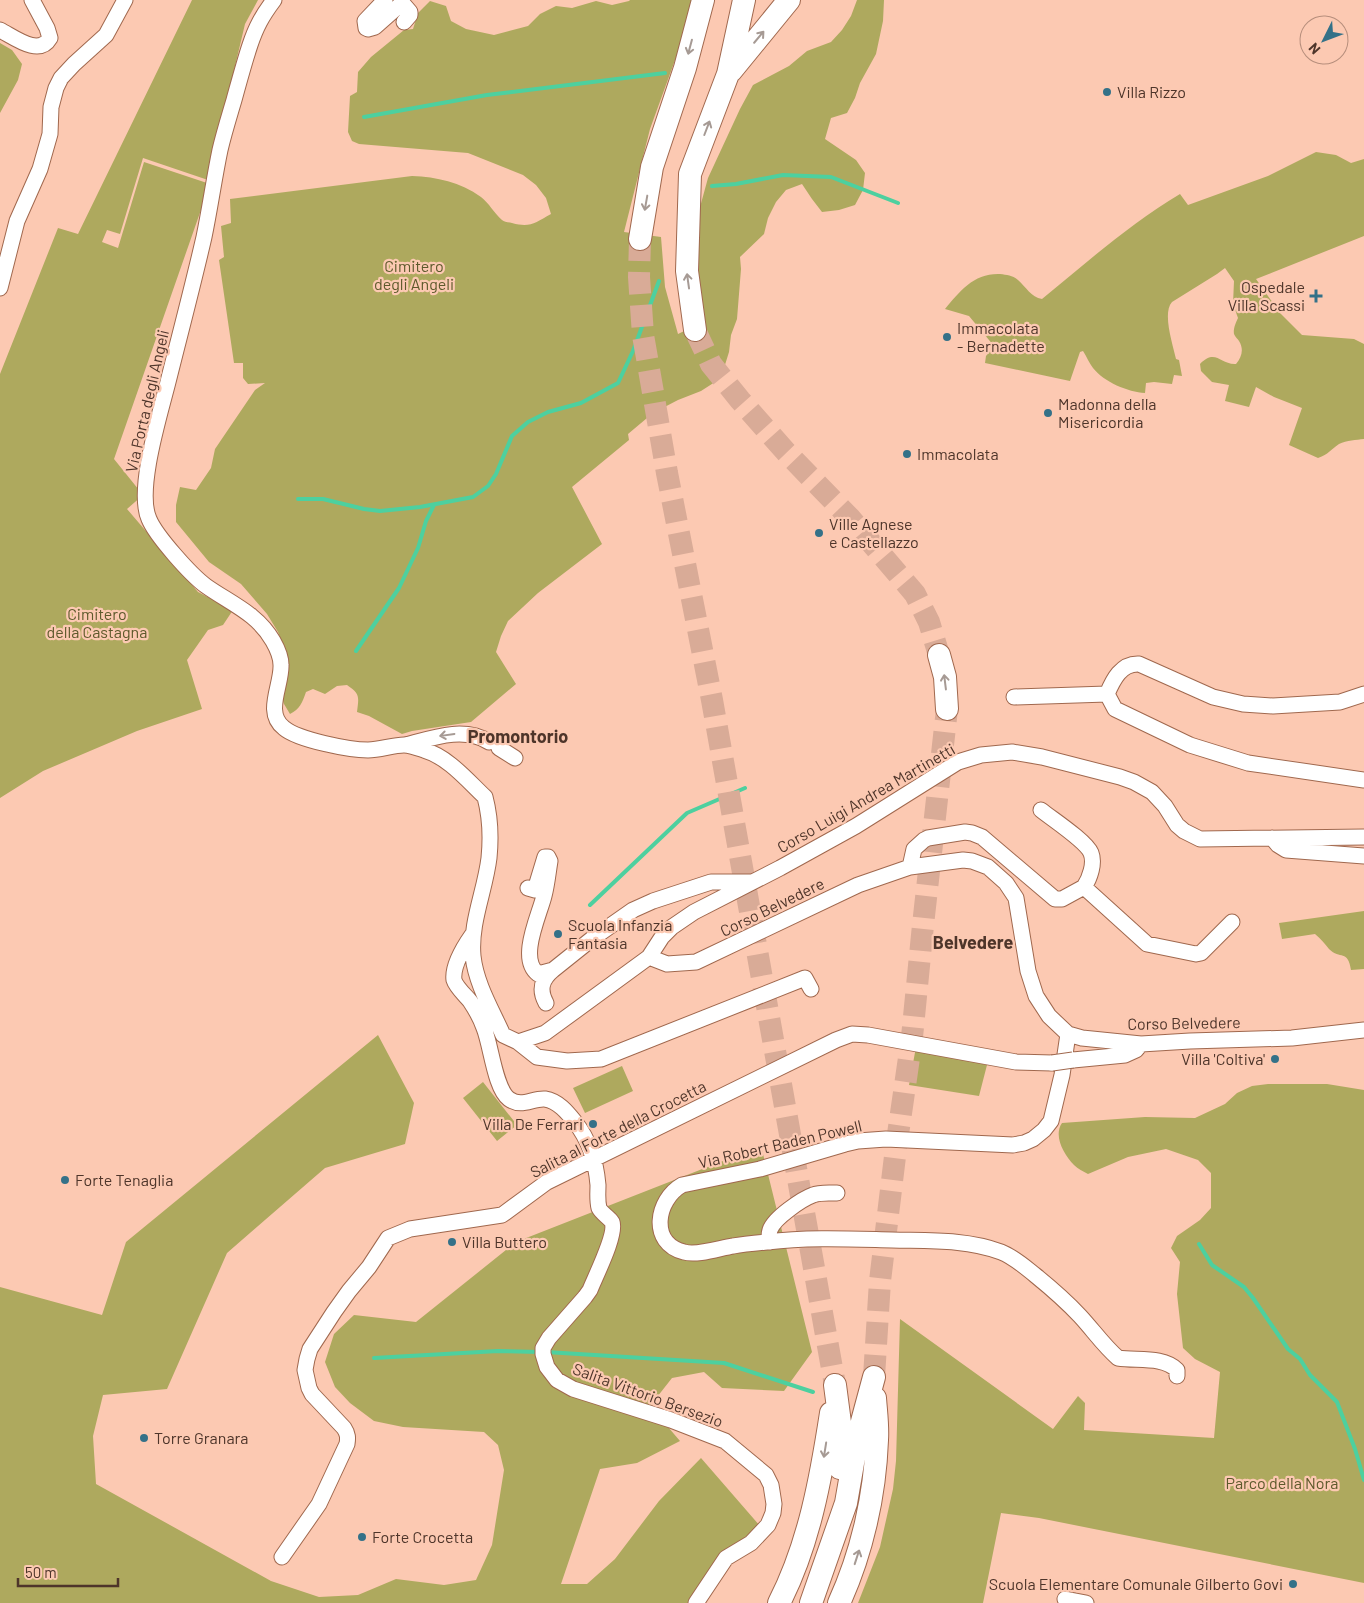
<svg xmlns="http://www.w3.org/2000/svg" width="1364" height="1603" viewBox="0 0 1364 1603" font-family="Barlow,sans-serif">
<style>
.green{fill:#aea95e}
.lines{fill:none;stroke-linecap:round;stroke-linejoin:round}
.stream{stroke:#4dd09f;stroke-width:4}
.highway-tunnel{stroke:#d9ab97;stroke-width:22;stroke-dasharray:22 11;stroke-linecap:butt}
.minor-casing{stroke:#a0684e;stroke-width:17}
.highway-casing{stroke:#a0684e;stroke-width:24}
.minor{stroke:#fff;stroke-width:15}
.highway{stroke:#fff;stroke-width:22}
.minor-bridge-casing{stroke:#a0684e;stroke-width:17;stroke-linecap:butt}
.minor-bridge{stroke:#fff;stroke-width:15}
.oneway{stroke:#a69a94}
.poi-dot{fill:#347188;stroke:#fcc9b2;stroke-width:2}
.labels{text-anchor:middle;stroke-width:4.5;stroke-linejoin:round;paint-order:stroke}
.poi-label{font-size:16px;fill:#4e352a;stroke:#fcc9b2;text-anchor:start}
.park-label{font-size:16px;fill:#5d592b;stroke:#fcc9b2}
.street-label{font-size:16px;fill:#4e352a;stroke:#fcc9b2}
.neighbourhood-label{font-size:18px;font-weight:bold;fill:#4e352a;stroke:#fcc9b2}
</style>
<rect width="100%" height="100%" fill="#fcc9b2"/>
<path class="green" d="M 192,0 L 258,0 L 245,24 L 208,180 L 143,158 L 120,234 L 107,230 L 102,242 L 118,248 L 144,162 L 210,184 L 114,459 L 143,495 L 127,509 L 198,592 L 233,610 L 223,625 L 208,630 L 187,660 L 202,709 L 137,731 L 43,771 L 0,798 L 0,374 L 58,228 L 78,234 Z
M 630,0 L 695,0 L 695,5 L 650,129 L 624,232 L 661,237 L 665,287 L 678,334 L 703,322 L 694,272 L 697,218 L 708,178 L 740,109 L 753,85 L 789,66 L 807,51 L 831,42 L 842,30 L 851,16 L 857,0 L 884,0 L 883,21 L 876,54 L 860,83 L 855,98 L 847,113 L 831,118 L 825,139 L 856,160 L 865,173 L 863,190 L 855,205 L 839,210 L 822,212 L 812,199 L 802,184 L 786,190 L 776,202 L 768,218 L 764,234 L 740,257 L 741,269 L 737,319 L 731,335 L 729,352 L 724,368 L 715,382 L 701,391 L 678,400 L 653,413 L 628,434 L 629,440 L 572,487 L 602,544 L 538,593 L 508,621 L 501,636 L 496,652 L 516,684 L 471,722 L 412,731 L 402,734 L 369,716 L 357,712 C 359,696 360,694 347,685 L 337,686 L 325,694 L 313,689 L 306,692 C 302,703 300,709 290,714 L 284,704 L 281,694 L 285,652 L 278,632 L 267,614 L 241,584 L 209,562 L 176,522 L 176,505 L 180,487 L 196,490 L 211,468 L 215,449 L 255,390 L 265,383 L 248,384 L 243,378 L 243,363 L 234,363 L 219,260 L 224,257 L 221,226 L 231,223 L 230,199 L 412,176 C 437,177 460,182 481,197 C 489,203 494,213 502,220 C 504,222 508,222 512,223 C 530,228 535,223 551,214 L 546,198 L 536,185 L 523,175 L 468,153 L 359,144 L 352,141 L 348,132 L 350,96 L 357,92 L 358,72 L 371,57 L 404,30 L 413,29 L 418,13 L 430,1 L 446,6 L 451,21 L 466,29 L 494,35 L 528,26 L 540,14 L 556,6 L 572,8 L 596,1 L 612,5 L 629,1 Z
M 0,43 L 12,50 L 22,64 L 18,80 L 0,113 Z
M 1316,152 L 1336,155 L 1351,163 L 1364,159 L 1364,236 L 1256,279 L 1280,313 L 1302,335 L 1354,339 L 1364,344 L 1364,439 C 1356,440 1347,440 1339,444 C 1330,450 1329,454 1318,458 L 1289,445 L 1302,408 L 1274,397 L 1256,387 L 1249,407 L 1225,401 L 1229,385 L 1212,382 L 1201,371 L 1200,364 C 1216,348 1220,365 1236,364 C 1242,357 1244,349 1239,341 C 1238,339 1235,337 1234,334 C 1233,329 1236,322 1238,318 L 1233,304 L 1234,281 L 1225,268 L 1217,274 L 1172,302 C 1162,313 1173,345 1176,359 L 1179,360 L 1182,376 L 1174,375 L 1172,384 L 1154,382 L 1146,383 L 1145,393 C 1128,392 1104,382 1093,368 C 1089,363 1087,357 1083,351 L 1080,352 L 1070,381 L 985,363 L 986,356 L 994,346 L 969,316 L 945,309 C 960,291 974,273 1000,274 C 1007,275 1012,275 1018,280 C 1026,287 1031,297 1042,299 C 1087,262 1130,224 1180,194 L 1188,205 L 1268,176 Z
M 1364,911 L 1364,969 L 1351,970 C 1348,949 1340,960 1329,949 C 1325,944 1321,939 1315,934 L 1282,939 L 1279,923 Z
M 378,1035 L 414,1103 L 405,1144 L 325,1168 L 227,1253 L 167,1389 L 103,1395 L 93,1436 L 96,1484 L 271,1581 L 319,1597 L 358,1595 L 396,1579 L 444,1585 L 476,1580 L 492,1545 L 504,1470 L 498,1445 L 484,1432 L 403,1427 L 374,1421 L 350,1403 L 335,1387 L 325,1362 L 334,1334 L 354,1315 L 416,1322 L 516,1242 L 761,1146 L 812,1352 L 784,1391 L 722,1388 L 704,1372 L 672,1378 L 650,1406 L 680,1441 L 637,1463 L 600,1469 L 561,1584 L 587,1584 L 615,1559 L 659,1501 L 701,1458 L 760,1526 L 689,1603 L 0,1603 L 0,1287 L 102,1315 L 126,1242 Z
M 916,1047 L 987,1065 L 979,1096 L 909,1085 Z
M 622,1066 L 633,1091 L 585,1113 L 573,1088 Z
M 483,1082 L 517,1125 L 497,1141 L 463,1098 Z
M 1268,1084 L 1327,1084 L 1364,1090 L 1364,1583 L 1039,1518 L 1001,1513 L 983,1603 L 858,1603 L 880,1547 L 893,1489 L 896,1461 L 900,1319 L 1053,1429 L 1078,1396 L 1085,1403 L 1084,1430 L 1214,1438 L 1220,1372 L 1195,1359 L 1183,1348 L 1177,1294 L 1180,1262 L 1171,1248 L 1177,1236 L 1200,1220 L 1211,1208 L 1211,1173 L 1198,1160 L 1166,1149 L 1128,1157 L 1088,1174 C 1083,1171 1078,1169 1074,1165 C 1064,1155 1053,1136 1062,1123 L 1145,1117 L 1195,1118 L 1225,1104 L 1237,1093 L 1252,1086 Z"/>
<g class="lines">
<path class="stream" d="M 364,117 L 487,95 L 665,73
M 712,186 L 736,184 L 783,175 L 831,177 L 898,203
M 298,499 L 323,499 L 364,509 L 380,511 L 420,507 L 473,497 L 488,486 L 496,474 L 512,436 L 528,422 L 548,412 L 581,403 L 618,383 L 633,351 L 659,281
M 356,651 L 399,588 L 418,548 L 426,521 L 434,505
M 590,905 L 687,813 L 745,788
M 1199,1244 L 1212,1265 L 1244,1287 L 1253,1298 L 1288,1349 L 1300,1359 L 1310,1375 L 1337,1402 L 1355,1449 L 1364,1480
M 546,1352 L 724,1363 L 813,1392
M 374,1358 L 498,1351 L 539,1352"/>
<path class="highway-tunnel" d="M 640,239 L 639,277 L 643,335 L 667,473 L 712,700 L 835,1385
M 695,330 L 711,364 L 740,400 L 786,452 L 850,518 L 915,594 L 929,622 L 939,655
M 874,1377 L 880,1281 L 896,1148 L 912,1037 L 923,925 L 947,709"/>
<defs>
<path id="minor" d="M 274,0 C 262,16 256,27 250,45 C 244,63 239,82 234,100 C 229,117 224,133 220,150 C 214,179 210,208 204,237 C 193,285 180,334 168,382 C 160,414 136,490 149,519 C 156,536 191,575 206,586 C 230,603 258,614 273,641 C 277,648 281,657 281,665 C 282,685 264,713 284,728 C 298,740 350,750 368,750 C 380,750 393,745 404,745 C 410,745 418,748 424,750 C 448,757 467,780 485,797 C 490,816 491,838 489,858 C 485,891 470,923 473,956 C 476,984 492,1010 503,1035 L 518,1042 L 545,1033 L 649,957 L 662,937 L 672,927 L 694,912 L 780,868 L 856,826 L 958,762 L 981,755 L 1012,752 L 1042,757 L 1120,777 L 1134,782 L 1152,792 L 1165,806 L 1177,825 L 1184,831 L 1200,839 L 1364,837
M 385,0 L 365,21 L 366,28 L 368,29 L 375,27 L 401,4 L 404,5 L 410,12 L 410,15 L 404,22
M 0,30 C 14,37 39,57 50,38 L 47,28 L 32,0
M 0,288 L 17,221 L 40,169 L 50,134 L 51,107 L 56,88 L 61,78 L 74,64 L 106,35 L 125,0
M 1364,694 L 1340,702 L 1273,706 L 1243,704 L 1213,697 L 1139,664 C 1121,663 1113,680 1107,694 L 1115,709 L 1190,745 L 1248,763 L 1364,780
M 1014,697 L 1107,694
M 406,745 C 432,738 464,726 489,742
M 499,748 L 515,758
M 1041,810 C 1052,819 1086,841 1091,853 C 1095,863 1090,878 1084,887
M 1272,838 L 1278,845 L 1286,850 L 1364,856
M 910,867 L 914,849 L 924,840 L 928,838 L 965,832 L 972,833 L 982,837 L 1055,899 L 1062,899 L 1084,887 L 1147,944 L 1196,954 L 1201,953 L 1232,922
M 528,888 L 535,890 L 545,857 L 548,857 L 550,861 C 548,873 547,885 544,896 C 539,916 518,959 538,974 L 553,970 L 593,938 L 633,910 L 653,901 L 711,882 L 750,882
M 472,935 C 465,945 452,966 454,980 C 456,987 465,995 470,1001 C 476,1010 481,1019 484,1028 C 491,1045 495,1089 509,1099 C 522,1108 532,1098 545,1099 C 558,1101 567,1112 575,1122 C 590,1141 596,1161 598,1185 C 598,1193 597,1200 599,1208 C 602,1214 609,1217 612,1222 C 617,1234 595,1277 590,1290 L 585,1297 L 549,1338 L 543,1348 L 543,1354 L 547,1367 L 557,1380 L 573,1389 L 671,1420 L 725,1441 L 766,1475 L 771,1485 L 774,1504 L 773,1513 L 768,1525 L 751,1543 L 726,1558 L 696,1603
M 649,957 L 667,964 L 696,962 L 858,885 L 910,867 L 963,860 L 972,861 L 988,867 L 1006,883 L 1016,898 L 1028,971 L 1036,996 L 1049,1016 L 1068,1034 L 1082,1038 L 1141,1044 L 1190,1041 L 1292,1038 L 1364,1030
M 546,1003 C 539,990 541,980 553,970
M 1068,1034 L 1062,1075 L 1051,1121 L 1044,1130 L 1033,1139 L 1024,1143 L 1013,1145 L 886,1139 L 858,1141 L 845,1144 L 760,1169 L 682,1185 C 656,1200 649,1243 684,1252 C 697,1256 720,1248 733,1246 C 744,1244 756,1243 767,1242 C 809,1237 850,1239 892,1240 C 928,1241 966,1239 1001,1252 C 1014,1257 1025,1267 1035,1275 C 1051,1288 1066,1301 1080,1316 C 1093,1330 1104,1346 1118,1358 C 1137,1361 1163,1356 1177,1370 L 1177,1376
M 518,1042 L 537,1057 L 567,1061 L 601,1059 L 805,978 L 811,989
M 1073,1060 L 1125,1055 L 1136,1050 L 1141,1044
M 770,1242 C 769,1238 769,1233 770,1230 C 774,1218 802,1199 813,1195 C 820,1192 829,1193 837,1193
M 282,1557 L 319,1504 L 347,1444 C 348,1438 348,1434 344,1428 L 312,1394 L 309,1388 L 305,1370 L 307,1359 L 310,1349 L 334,1312 L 349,1291 L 369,1267 L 388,1238 L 410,1229 L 502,1215 L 547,1182 L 836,1040 L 852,1034 L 868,1035 L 1016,1062 L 1052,1063
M 1065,1599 L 1086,1603"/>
<path id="highway" d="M 731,71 L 789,0
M 640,239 L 652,167 L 685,68 L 703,0
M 695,330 L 687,271 L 690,174 L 728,74 L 744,0
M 939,655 L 945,677 L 947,709
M 835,1385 L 843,1446 L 840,1468
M 779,1603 C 809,1545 821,1478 831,1413
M 811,1603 L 846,1503 L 857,1440 L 874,1377
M 839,1603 C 862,1553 875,1495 877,1440 C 878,1426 876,1412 875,1398"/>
</defs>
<use href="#minor" class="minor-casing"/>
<use href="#highway" class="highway-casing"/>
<use href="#minor" class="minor"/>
<use href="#highway" class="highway"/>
<defs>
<path id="minor-bridge" d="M 1052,1063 L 1073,1060"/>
</defs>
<use href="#minor-bridge" class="minor-bridge-casing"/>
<use href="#minor-bridge" class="minor-bridge"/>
</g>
<defs><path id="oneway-shaft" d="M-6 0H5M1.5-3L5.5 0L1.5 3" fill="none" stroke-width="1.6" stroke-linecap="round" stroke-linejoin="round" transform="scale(1.25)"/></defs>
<g class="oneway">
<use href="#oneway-shaft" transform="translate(759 37) rotate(-50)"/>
<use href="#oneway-shaft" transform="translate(690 47) rotate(105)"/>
<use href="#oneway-shaft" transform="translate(707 128) rotate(-69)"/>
<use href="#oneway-shaft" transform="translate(646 203) rotate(100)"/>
<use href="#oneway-shaft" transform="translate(688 281) rotate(-98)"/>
<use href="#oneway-shaft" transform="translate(945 682) rotate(-97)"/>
<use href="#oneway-shaft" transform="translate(447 735) rotate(172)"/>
<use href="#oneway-shaft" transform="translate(825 1450) rotate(99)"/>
<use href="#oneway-shaft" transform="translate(857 1557) rotate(-72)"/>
</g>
<g class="poi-dot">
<circle cx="1107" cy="92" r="5"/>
<path d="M1313.5 288.5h5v5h5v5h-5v5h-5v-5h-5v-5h5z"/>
<circle cx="947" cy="337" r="5"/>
<circle cx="1048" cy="413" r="5"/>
<circle cx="907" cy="454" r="5"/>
<circle cx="819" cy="533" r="5"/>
<circle cx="558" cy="934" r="5"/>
<circle cx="1275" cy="1059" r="5"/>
<circle cx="593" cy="1124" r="5"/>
<circle cx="65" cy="1180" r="5"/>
<circle cx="452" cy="1242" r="5"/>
<circle cx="144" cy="1438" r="5"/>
<circle cx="362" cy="1537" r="5"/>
<circle cx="1293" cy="1584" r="5"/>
</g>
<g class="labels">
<g class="poi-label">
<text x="1117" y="98">Villa Rizzo</text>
<text x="1305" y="293" text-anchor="end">Ospedale<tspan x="1305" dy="18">Villa Scassi</tspan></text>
<text x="957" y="334">Immacolata<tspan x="957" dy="18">- Bernadette</tspan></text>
<text x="1058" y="410">Madonna della<tspan x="1058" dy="18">Misericordia</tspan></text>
<text x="917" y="460">Immacolata</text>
<text x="829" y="530">Ville Agnese<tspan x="829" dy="18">e Castellazzo</tspan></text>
<text x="568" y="931">Scuola Infanzia<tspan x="568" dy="18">Fantasia</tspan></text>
<text x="1265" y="1065" text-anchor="end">Villa 'Coltiva'</text>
<text x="583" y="1130" text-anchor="end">Villa De Ferrari</text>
<text x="75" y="1186">Forte Tenaglia</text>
<text x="462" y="1248">Villa Buttero</text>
<text x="154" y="1444">Torre Granara</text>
<text x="372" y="1543">Forte Crocetta</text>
<text x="1283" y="1590" text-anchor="end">Scuola Elementare Comunale Gilberto Govi</text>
</g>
<g class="park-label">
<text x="414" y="272">Cimitero<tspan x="414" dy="18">degli Angeli</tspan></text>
<text x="97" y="620">Cimitero<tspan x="97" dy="18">della Castagna</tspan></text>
<text x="1282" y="1489">Parco della Nora</text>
</g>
<g class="street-label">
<text transform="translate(147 401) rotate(-77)" y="6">Via Porta degli Angeli</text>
<text transform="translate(866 798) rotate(-30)" y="6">Corso Luigi Andrea Martinetti</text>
<text transform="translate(772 907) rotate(-26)" y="6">Corso Belvedere</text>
<text transform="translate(1184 1023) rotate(-1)" y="6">Corso Belvedere</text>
<text transform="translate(618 1129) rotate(-27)" y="6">Salita al Forte della Crocetta</text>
<text transform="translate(780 1144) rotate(-13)" y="6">Via Robert Baden Powell</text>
<text transform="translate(648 1395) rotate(20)" y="6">Salita Vittorio Bersezio</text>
</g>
<g class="neighbourhood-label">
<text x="518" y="743">Promontorio</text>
<text x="973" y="949">Belvedere</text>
</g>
</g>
<g transform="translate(1324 40) rotate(228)"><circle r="24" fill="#fcc9b2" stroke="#b68e7c"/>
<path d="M0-4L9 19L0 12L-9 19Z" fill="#347188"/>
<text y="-8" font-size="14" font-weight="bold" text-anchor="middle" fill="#4e352a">N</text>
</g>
<path d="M18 1578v8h100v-8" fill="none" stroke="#4e352a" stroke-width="2.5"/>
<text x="25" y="1578" font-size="15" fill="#4e352a" stroke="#fcc9b2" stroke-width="4" paint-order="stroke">50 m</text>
</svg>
